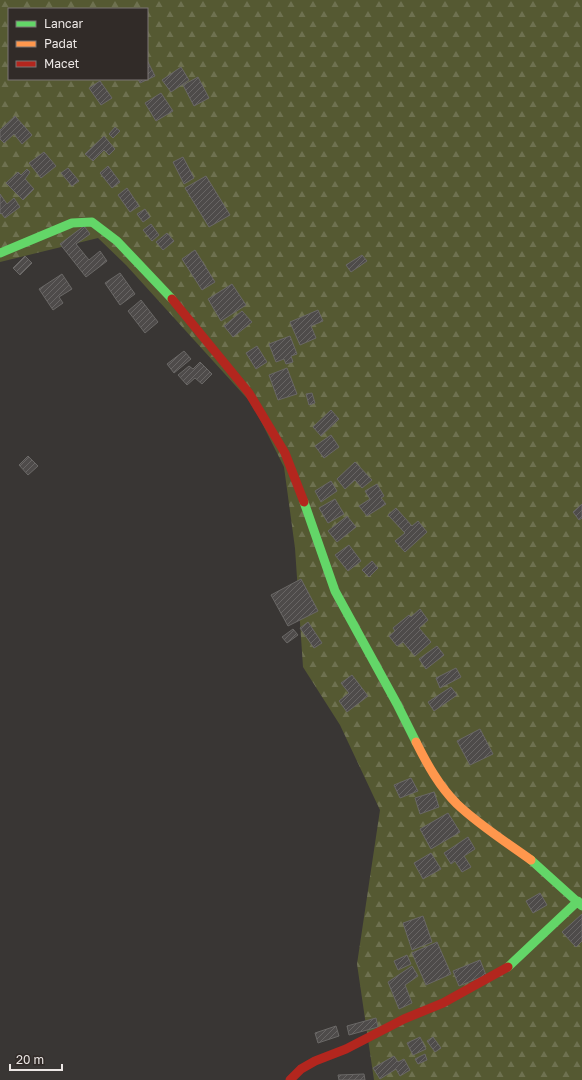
<svg xmlns="http://www.w3.org/2000/svg" width="582" height="1080" viewBox="0 0 582 1080" font-family="'Golos Text',sans-serif">
<style>
.forest{fill:url(#forest-firs);fill-rule:evenodd}
.building{fill:url(#building-hatch);stroke:#6a6866}
.lines{fill:none;stroke-linecap:round;stroke-linejoin:round}
.fast{stroke:#63d668;stroke-width:9}
.slow{stroke:#ff974d;stroke-width:9}
.jam{stroke:#b3261e;stroke-width:9}
</style>
<defs>
<pattern id="forest-firs" width="22" height="20" patternUnits="userSpaceOnUse"><rect width="22" height="20" fill="#555932"/><path d="M5 1l3.5 6h-7zM16 11l3.5 6h-7z" fill="#6e7150"/></pattern>
<pattern id="building-hatch" width="6" height="6" patternUnits="userSpaceOnUse"><rect width="6" height="6" fill="#4e4b4a"/><path d="M-1 1l2-2M0 6l6-6M5 7l2-2" fill="none" stroke="#686564"/></pattern>
</defs>
<rect width="100%" height="100%" fill="#393634"/>
<path class="forest" d="M 0,0 L 582,0 L 582,1080 L 374,1080 L 357,964 L 380,810 L 340,725 L 303,667 L 295,548 L 284,467 L 253,405 L 126,265 L 98,238 L 0,262 ZM 9,9 L 147,9 L 147,79 L 9,79 Z"/>
<path class="building" d="M 147,60 L 155,76 L 140,83 L 138,79 L 147,79 Z
M 181,67 L 189,80 L 171,92 L 162,80 Z
M 198,77 L 209,98 L 194,106 L 183,85 Z
M 100,81 L 112,98 L 101,105 L 89,88 Z
M 161,93 L 173,111 L 156,121 L 145,103 Z
M 15,116 L 32,135 L 22,144 L 14,134 L 4,143 L 0,139 L 0,130 Z
M 115,127 L 120,131 L 113,138 L 109,134 Z
M 104,136 L 115,149 L 109,155 L 104,150 L 93,161 L 85,154 Z
M 44,152 L 56,166 L 41,178 L 29,163 Z
M 183,157 L 194,178 L 184,184 L 173,162 Z
M 108,166 L 120,182 L 112,188 L 100,173 Z
M 68,168 L 79,181 L 72,186 L 61,173 Z
M 27,169 L 30,172 L 25,179 L 34,189 L 23,200 L 6,183 L 18,172 L 21,175 Z
M 206,176 L 230,215 L 209,227 L 185,188 Z
M 127,188 L 139,206 L 130,212 L 118,195 Z
M 0,194 L 7,204 L 14,198 L 20,207 L 5,218 L 1,213 L 0,214 Z
M 145,209 L 150,217 L 143,222 L 137,214 Z
M 151,224 L 159,235 L 152,241 L 143,230 Z
M 84,226 L 90,234 L 76,244 L 89,260 L 100,251 L 107,261 L 86,277 L 60,244 Z
M 167,233 L 174,241 L 163,250 L 156,242 Z
M 195,250 L 215,282 L 202,290 L 182,259 Z
M 362,255 L 367,261 L 351,272 L 346,265 Z
M 25,256 L 32,263 L 20,275 L 13,268 Z
M 120,273 L 135,294 L 120,305 L 105,283 Z
M 62,274 L 72,289 L 59,297 L 63,303 L 53,310 L 39,289 Z
M 232,284 L 246,305 L 221,321 L 208,299 Z
M 141,300 L 158,322 L 145,333 L 128,311 Z
M 318,310 L 323,321 L 311,326 L 316,338 L 300,345 L 290,322 Z
M 242,311 L 252,322 L 233,337 L 224,326 Z
M 290,336 L 297,354 L 291,356 L 293,362 L 286,364 L 284,359 L 276,362 L 269,344 Z
M 257,346 L 267,362 L 256,369 L 246,353 Z
M 184,351 L 191,359 L 174,373 L 167,364 Z
M 200,362 L 212,374 L 202,384 L 195,378 L 187,385 L 178,375 L 189,366 L 193,369 Z
M 287,368 L 297,394 L 278,400 L 269,375 Z
M 312,393 L 315,403 L 309,405 L 306,394 Z
M 331,410 L 339,419 L 321,436 L 313,427 Z
M 331,435 L 339,447 L 324,458 L 315,446 Z
M 28,456 L 38,466 L 28,475 L 19,465 Z
M 355,462 L 372,480 L 362,488 L 355,480 L 345,489 L 337,479 Z
M 331,481 L 337,491 L 321,502 L 315,491 Z
M 377,484 L 384,496 L 381,498 L 386,504 L 367,516 L 359,506 L 370,499 L 365,491 Z
M 335,499 L 344,514 L 328,523 L 319,508 Z
M 582,504 L 582,518 L 579,520 L 573,512 Z
M 396,508 L 412,526 L 418,521 L 427,532 L 405,552 L 395,541 L 405,533 L 388,515 Z
M 347,516 L 356,527 L 337,542 L 328,531 Z
M 349,545 L 361,561 L 348,571 L 335,555 Z
M 372,561 L 378,568 L 369,577 L 362,570 Z
M 301,579 L 318,611 L 288,626 L 271,595 Z
M 420,609 L 428,620 L 419,628 L 431,642 L 415,656 L 403,642 L 397,646 L 389,636 L 395,631 L 393,628 L 409,615 L 411,617 Z
M 308,622 L 322,643 L 314,648 L 300,628 Z
M 293,629 L 298,635 L 287,643 L 282,637 Z
M 437,646 L 444,655 L 426,669 L 419,659 Z
M 456,668 L 461,677 L 440,688 L 436,678 Z
M 352,675 L 368,696 L 347,712 L 339,701 L 349,693 L 341,683 Z
M 451,687 L 457,695 L 434,711 L 428,702 Z
M 480,729 L 493,754 L 470,765 L 457,741 Z
M 411,778 L 418,791 L 400,798 L 394,785 Z
M 434,792 L 439,807 L 420,814 L 415,798 Z
M 448,813 L 460,832 L 431,849 L 420,829 Z
M 468,837 L 475,849 L 464,856 L 471,867 L 462,872 L 455,861 L 451,864 L 444,853 Z
M 431,853 L 441,869 L 423,879 L 414,863 Z
M 540,893 L 547,905 L 533,913 L 526,901 Z
M 582,914 L 582,941 L 576,947 L 562,932 Z
M 423,916 L 432,942 L 412,950 L 403,923 Z
M 437,942 L 451,974 L 426,985 L 412,953 Z
M 407,955 L 411,964 L 398,970 L 394,961 Z
M 480,960 L 486,975 L 459,986 L 453,971 Z
M 412,966 L 418,976 L 405,985 L 412,1003 L 399,1009 L 388,982 Z
M 376,1018 L 378,1027 L 349,1035 L 347,1026 Z
M 336,1026 L 339,1036 L 318,1043 L 315,1033 Z
M 420,1037 L 426,1049 L 413,1055 L 407,1043 Z
M 433,1037 L 441,1048 L 435,1052 L 427,1041 Z
M 425,1054 L 427,1060 L 418,1064 L 415,1059 Z
M 394,1056 L 398,1062 L 404,1059 L 410,1070 L 400,1076 L 396,1069 L 380,1079 L 373,1068 Z
M 364,1074 L 365,1080 L 339,1080 L 338,1075 Z"/>
<g class="lines">
<path class="fast" d="M 0,253 L 72,223 L 92,222 L 117,241 L 172,299
M 304,502 L 335,591 L 397,704 L 416,742
M 531,860 L 582,906
M 508,967 L 578,901"/>
<path class="slow" d="M 416,742 C 427,764 439,786 457,804 C 479,825 506,842 531,860"/>
<path class="jam" d="M 172,299 L 249,393 L 285,453 L 304,502
M 290,1080 L 301,1069 L 315,1061 L 346,1049 L 404,1019 L 443,1003 L 508,967"/>
</g>
<rect x="8" y="8" width="140" height="72" fill="#312b28" stroke="#7c7674"/>
<rect x="16" y="21" width="20" height="6" fill="#63d668" stroke="#7c7674"/>
<text x="44" y="28" font-size="12" fill="#ece7e5">Lancar</text>
<rect x="16" y="41" width="20" height="6" fill="#ff974d" stroke="#7c7674"/>
<text x="44" y="48" font-size="12" fill="#ece7e5">Padat</text>
<rect x="16" y="61" width="20" height="6" fill="#b3261e" stroke="#7c7674"/>
<text x="44" y="68" font-size="12" fill="#ece7e5">Macet</text>
<path d="M10 1064v6h52v-6" fill="none" stroke="#ece7e5" stroke-width="2"/>
<text x="16" y="1064" font-size="12" fill="#ece7e5" stroke="#312b28" stroke-width="3" paint-order="stroke">20 m</text>
</svg>
